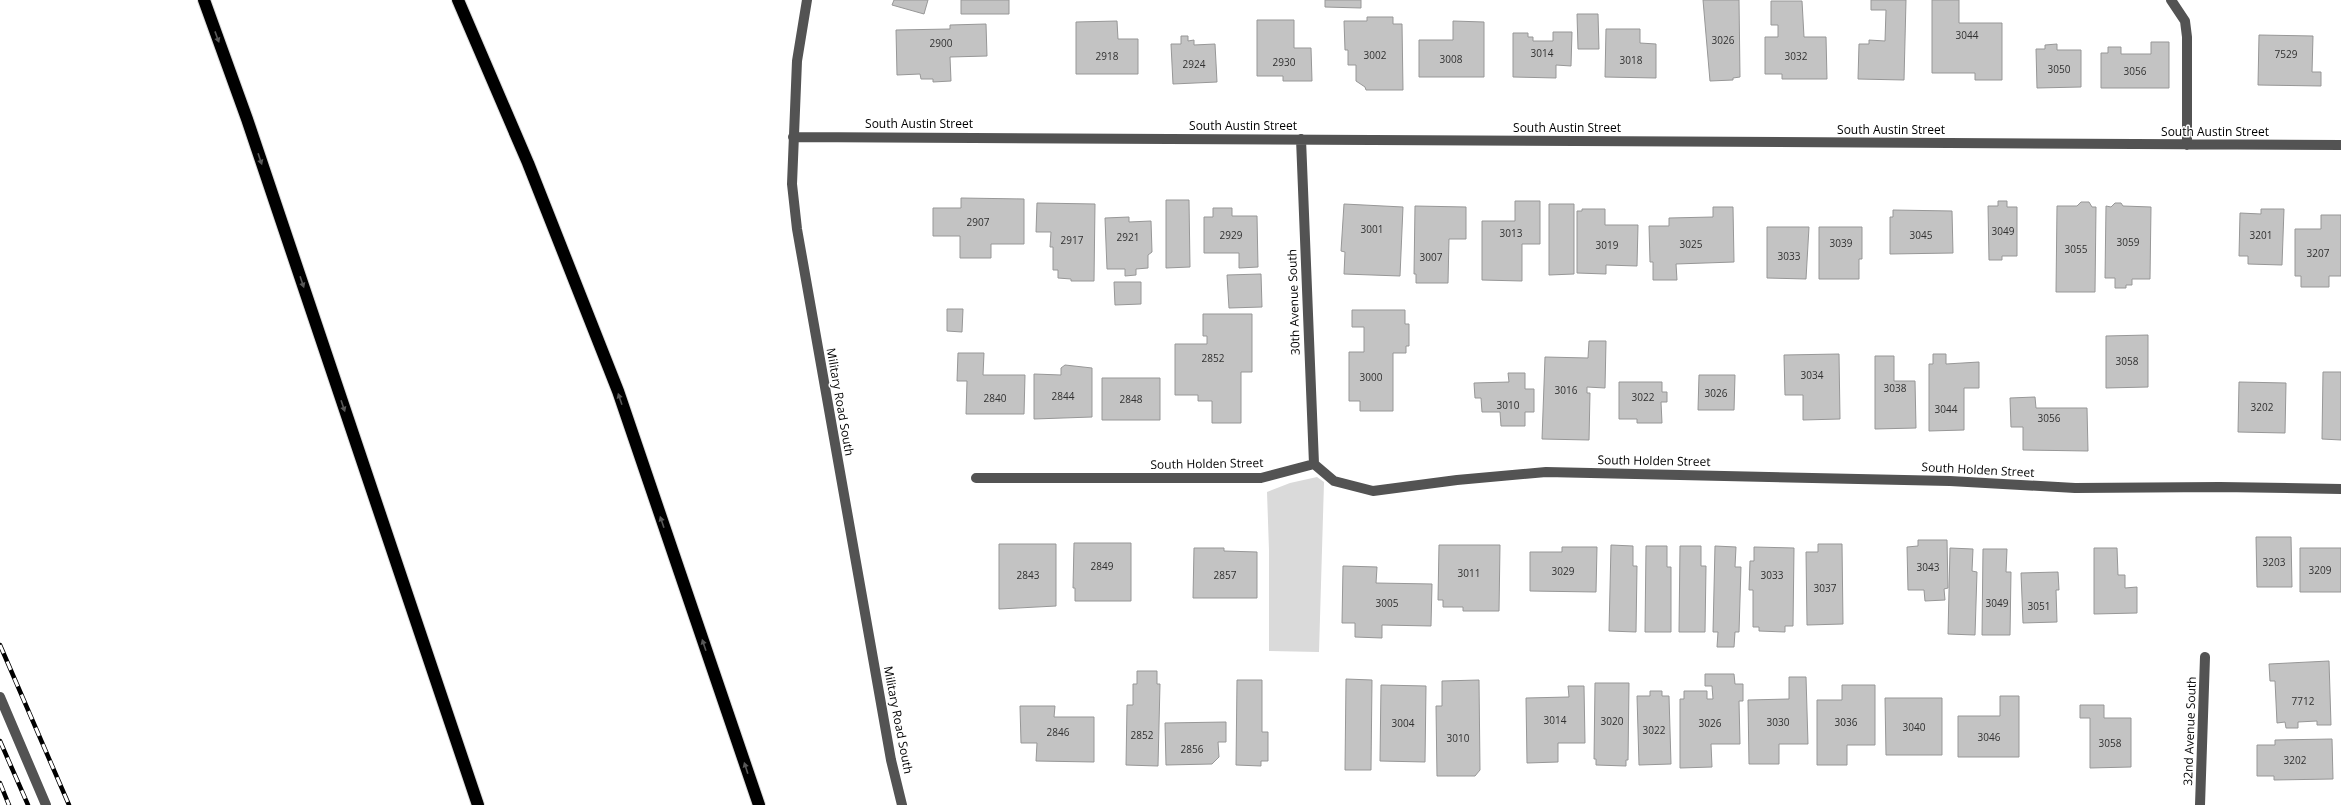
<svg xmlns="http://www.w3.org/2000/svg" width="2341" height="805" viewBox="0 0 2341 805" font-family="'Open Sans',sans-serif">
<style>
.green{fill:#dadada}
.building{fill:#c3c3c3;stroke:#979797}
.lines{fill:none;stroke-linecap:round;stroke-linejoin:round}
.highway-casing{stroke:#dbdbdb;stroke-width:14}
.minor{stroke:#535353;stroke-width:10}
.highway{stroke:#000;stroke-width:12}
.rail-casing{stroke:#000;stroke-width:4.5}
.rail{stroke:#fff;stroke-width:3;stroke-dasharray:9;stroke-linecap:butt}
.oneway{fill:#595959}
.labels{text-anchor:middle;stroke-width:3;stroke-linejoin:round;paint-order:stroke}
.number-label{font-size:10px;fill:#313131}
.street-label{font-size:12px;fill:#000;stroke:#fff}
</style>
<rect width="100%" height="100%" fill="#fff"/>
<path class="green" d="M 1317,477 L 1324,482 L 1319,652 L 1269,651 L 1269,550 L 1267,492 L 1290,483 Z"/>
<path class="building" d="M 894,0 L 928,0 L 924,14 L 892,5 Z
M 961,0 L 1009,0 L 1009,14 L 961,14 Z
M 1325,0 L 1361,0 L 1361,8 L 1325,7 Z
M 1703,0 L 1739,0 L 1740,77 L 1733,78 L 1733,80 L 1710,81 Z
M 1871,0 L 1906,0 L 1904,80 L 1858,79 L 1859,44 L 1869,44 L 1869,40 L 1885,41 L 1886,10 L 1871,10 Z
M 1932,0 L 1959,0 L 1959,23 L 2002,23 L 2002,80 L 1975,80 L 1975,73 L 1932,73 Z
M 1771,1 L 1802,1 L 1804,37 L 1826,37 L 1827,79 L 1782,79 L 1782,74 L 1765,74 L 1765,37 L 1778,37 L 1778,25 L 1771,25 Z
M 1577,14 L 1598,14 L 1599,49 L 1578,49 Z
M 1367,17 L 1393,17 L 1393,24 L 1402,24 L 1403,90 L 1366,90 L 1365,87 L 1356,81 L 1356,65 L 1348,65 L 1348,50 L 1345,50 L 1344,21 L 1367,21 Z
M 1257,20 L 1294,20 L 1294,48 L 1311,48 L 1312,81 L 1283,81 L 1283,76 L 1257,76 Z
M 1117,21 L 1118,39 L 1138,39 L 1138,74 L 1076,74 L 1076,22 Z
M 1453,21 L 1484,22 L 1484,77 L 1419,77 L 1419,40 L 1453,40 Z
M 986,24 L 987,56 L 950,57 L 951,81 L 933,82 L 933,79 L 921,79 L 920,74 L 897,75 L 896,30 L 950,29 L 950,25 Z
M 1606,29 L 1640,29 L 1640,43 L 1656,44 L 1656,78 L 1605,77 Z
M 1553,32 L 1572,32 L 1571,66 L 1556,65 L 1556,78 L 1513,77 L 1513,33 L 1528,33 L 1528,37 L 1533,37 L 1533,41 L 1553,41 Z
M 2259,35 L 2313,36 L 2312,72 L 2321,72 L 2321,86 L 2258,85 Z
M 1181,36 L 1188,36 L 1188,41 L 1194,40 L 1194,45 L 1215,44 L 1217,82 L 1173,84 L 1171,44 L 1181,44 Z
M 2151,42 L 2169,42 L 2169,88 L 2101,88 L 2101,53 L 2108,53 L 2108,47 L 2121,47 L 2121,54 L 2151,54 Z
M 2057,44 L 2057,50 L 2081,50 L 2081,87 L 2037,88 L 2036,49 L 2045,49 L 2045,45 Z
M 961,198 L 1024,199 L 1024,244 L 991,244 L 991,258 L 960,258 L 960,236 L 933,236 L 933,208 L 961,208 Z
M 1166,200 L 1189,200 L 1190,267 L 1166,268 Z
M 1515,201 L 1540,201 L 1540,244 L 1522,244 L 1522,281 L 1482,280 L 1482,221 L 1515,221 Z
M 1998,201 L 2007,201 L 2007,207 L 2017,207 L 2017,256 L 2002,256 L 2002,260 L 1989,260 L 1988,206 L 1998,206 Z
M 2081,202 L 2089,202 L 2092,207 L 2096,207 L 2095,292 L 2056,292 L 2057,206 L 2077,206 Z
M 1037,203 L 1095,204 L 1094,281 L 1071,281 L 1071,279 L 1058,278 L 1058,270 L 1053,270 L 1053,247 L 1050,247 L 1051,232 L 1036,232 Z
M 2115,203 L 2121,203 L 2123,206 L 2151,207 L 2150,279 L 2132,279 L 2132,285 L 2126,285 L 2126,288 L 2115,288 L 2115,278 L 2105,278 L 2106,206 L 2111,207 Z
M 1344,204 L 1403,207 L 1400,276 L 1344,274 L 1345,252 L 1341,251 Z
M 1549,204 L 1574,204 L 1574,274 L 1549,275 Z
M 1415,206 L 1466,207 L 1466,239 L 1449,239 L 1448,283 L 1416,283 L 1416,274 L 1414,274 Z
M 1713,207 L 1733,207 L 1734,262 L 1676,264 L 1677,280 L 1653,280 L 1653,262 L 1650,262 L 1649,226 L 1669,226 L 1669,218 L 1713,217 Z
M 1213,208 L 1232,208 L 1232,216 L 1257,216 L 1258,267 L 1239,268 L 1239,253 L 1204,253 L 1204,217 L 1213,217 Z
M 1582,209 L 1605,209 L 1605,225 L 1638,225 L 1637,266 L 1606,265 L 1606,274 L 1577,273 L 1577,211 L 1582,211 Z
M 2261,209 L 2284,209 L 2282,265 L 2248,264 L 2248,256 L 2239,256 L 2240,213 L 2261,214 Z
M 1893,210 L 1952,211 L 1953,253 L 1890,254 L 1890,217 L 1893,217 Z
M 2321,215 L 2341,215 L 2341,276 L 2329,276 L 2329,287 L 2301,287 L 2301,276 L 2295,276 L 2295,229 L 2321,229 Z
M 1129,217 L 1129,222 L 1151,221 L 1152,252 L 1148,255 L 1148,268 L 1136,269 L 1136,275 L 1125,276 L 1125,269 L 1107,269 L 1105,218 Z
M 1767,227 L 1809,227 L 1806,279 L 1767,278 Z
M 1819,227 L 1862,227 L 1862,259 L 1859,259 L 1859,279 L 1819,279 Z
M 1261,274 L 1262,307 L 1229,308 L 1227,275 Z
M 1114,282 L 1141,282 L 1141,304 L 1115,305 Z
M 947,309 L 963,309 L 962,332 L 947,331 Z
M 1352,310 L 1405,310 L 1405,324 L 1409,324 L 1409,346 L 1406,346 L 1406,353 L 1393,353 L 1393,411 L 1360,411 L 1360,401 L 1349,401 L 1349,352 L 1364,352 L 1364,327 L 1352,327 Z
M 1203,314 L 1252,314 L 1252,372 L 1241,372 L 1241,423 L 1212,423 L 1212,401 L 1198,401 L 1198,395 L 1175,395 L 1175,344 L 1207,344 L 1207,336 L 1203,336 Z
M 2148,335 L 2148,387 L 2106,388 L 2106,336 Z
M 1589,341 L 1606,341 L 1605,388 L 1587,387 L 1587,393 L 1590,393 L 1589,440 L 1542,439 L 1545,357 L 1588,358 Z
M 958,353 L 984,353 L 983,375 L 1025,375 L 1024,414 L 966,414 L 967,381 L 957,381 Z
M 1839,354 L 1840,419 L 1803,420 L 1803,395 L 1785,395 L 1784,355 Z
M 1933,354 L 1946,354 L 1946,364 L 1979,362 L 1979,388 L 1964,388 L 1964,430 L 1929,431 L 1929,364 L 1933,364 Z
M 1875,356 L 1894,356 L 1894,381 L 1915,381 L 1916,428 L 1875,429 Z
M 1065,365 L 1092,368 L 1092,417 L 1034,419 L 1034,374 L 1061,375 L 1061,368 Z
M 2323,372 L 2341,372 L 2341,440 L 2322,439 Z
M 1508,373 L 1525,373 L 1525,389 L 1534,389 L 1534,412 L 1525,412 L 1525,426 L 1501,426 L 1500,412 L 1482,412 L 1481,398 L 1475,398 L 1474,383 L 1509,382 Z
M 1699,375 L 1735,375 L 1734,410 L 1698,410 Z
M 1102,378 L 1160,378 L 1160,420 L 1102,420 Z
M 1619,382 L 1662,382 L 1662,392 L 1667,392 L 1667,402 L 1661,402 L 1662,423 L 1637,423 L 1637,419 L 1619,419 Z
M 2239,382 L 2286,383 L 2285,433 L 2238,432 Z
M 2035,397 L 2036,408 L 2087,408 L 2088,451 L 2023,450 L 2023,427 L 2011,427 L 2010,398 Z
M 2256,537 L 2291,537 L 2292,587 L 2257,587 Z
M 1918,540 L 1947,540 L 1948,588 L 1944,589 L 1945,600 L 1925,601 L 1924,590 L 1908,590 L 1907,547 L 1918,546 Z
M 1074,543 L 1131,543 L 1131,601 L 1075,601 L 1075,588 L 1073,588 Z
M 999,544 L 1056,544 L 1056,606 L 999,609 Z
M 1818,544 L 1842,544 L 1843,624 L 1807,625 L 1806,552 L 1818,552 Z
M 1439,545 L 1500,545 L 1499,611 L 1463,611 L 1463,607 L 1443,607 L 1443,600 L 1438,600 Z
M 1611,545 L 1633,546 L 1633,566 L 1637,566 L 1636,632 L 1609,631 Z
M 1646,546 L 1667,546 L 1667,567 L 1671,567 L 1671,632 L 1645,632 Z
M 1680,546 L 1701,546 L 1701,566 L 1706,566 L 1705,632 L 1679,632 Z
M 1715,546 L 1736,547 L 1735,567 L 1741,567 L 1739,632 L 1735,632 L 1734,647 L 1717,647 L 1718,632 L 1713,632 Z
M 1562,547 L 1597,547 L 1596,592 L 1530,591 L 1530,552 L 1562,552 Z
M 1754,547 L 1794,548 L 1793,626 L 1785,626 L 1785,632 L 1759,631 L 1759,627 L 1753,627 L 1753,590 L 1749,590 L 1750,561 L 1754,561 Z
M 1194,548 L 1224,548 L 1224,551 L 1257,552 L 1257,598 L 1193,598 Z
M 1950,548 L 1973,549 L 1972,571 L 1977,572 L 1975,635 L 1948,634 Z
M 2094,548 L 2117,548 L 2118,575 L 2125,575 L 2125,588 L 2137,587 L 2137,613 L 2094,614 Z
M 2300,548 L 2341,548 L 2341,592 L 2300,592 Z
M 1983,549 L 2007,549 L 2006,572 L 2011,572 L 2010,635 L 1982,635 Z
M 1343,566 L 1377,567 L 1376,583 L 1432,584 L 1431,626 L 1382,625 L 1382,638 L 1355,637 L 1355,623 L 1342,623 Z
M 2058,572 L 2059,590 L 2056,590 L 2057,622 L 2023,623 L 2021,573 Z
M 2329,661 L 2331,725 L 2317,725 L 2317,721 L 2298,722 L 2298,728 L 2286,728 L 2285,722 L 2277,723 L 2275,681 L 2270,681 L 2269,664 Z
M 1137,671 L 1157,671 L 1157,684 L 1160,684 L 1158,766 L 1126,765 L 1127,705 L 1133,705 L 1133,684 L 1137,684 Z
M 1705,674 L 1734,674 L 1735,684 L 1743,684 L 1743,701 L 1739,701 L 1740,744 L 1711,744 L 1712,767 L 1680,768 L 1680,699 L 1684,699 L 1684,691 L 1707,691 L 1707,699 L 1713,699 L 1712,686 L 1705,686 Z
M 1789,677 L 1806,677 L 1808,744 L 1779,744 L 1779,764 L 1749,764 L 1748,700 L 1789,699 Z
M 1346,679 L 1372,680 L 1371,770 L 1345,770 Z
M 1237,680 L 1262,680 L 1262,732 L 1268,732 L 1268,761 L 1261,761 L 1261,766 L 1236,765 Z
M 1479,680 L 1480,770 L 1475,776 L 1437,776 L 1436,706 L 1442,706 L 1442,681 Z
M 1595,683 L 1629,683 L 1628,760 L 1626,760 L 1626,766 L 1596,765 L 1596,759 L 1594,759 Z
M 1381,685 L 1426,686 L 1425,762 L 1380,761 Z
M 1842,685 L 1875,685 L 1875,745 L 1847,745 L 1847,765 L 1817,765 L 1817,700 L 1842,700 Z
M 1568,686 L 1584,686 L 1585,743 L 1558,743 L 1558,762 L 1527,763 L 1526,698 L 1569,697 Z
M 1650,691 L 1662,691 L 1662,696 L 1669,696 L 1671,764 L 1639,765 L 1637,696 L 1650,696 Z
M 2000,696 L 2019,696 L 2019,757 L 1958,757 L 1958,716 L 2000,716 Z
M 1885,698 L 1942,698 L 1942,755 L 1886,755 Z
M 2080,705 L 2104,705 L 2104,718 L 2131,718 L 2131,767 L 2090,768 L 2090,718 L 2080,718 Z
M 1020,706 L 1055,706 L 1054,717 L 1094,717 L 1094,762 L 1036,761 L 1037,743 L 1021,743 Z
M 1226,722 L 1226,742 L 1218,742 L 1219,757 L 1212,764 L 1166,765 L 1165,723 Z
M 2332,739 L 2333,779 L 2274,780 L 2274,776 L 2257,776 L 2257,745 L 2275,745 L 2275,740 Z"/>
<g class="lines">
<defs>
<path id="highway" d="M 204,0 L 247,119 L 478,805
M 458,0 L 528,163 L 618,391 L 759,805"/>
</defs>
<use href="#highway" class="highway-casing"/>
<path class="minor" d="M 807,0 L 797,61 L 792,184 L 797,229 L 891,760 L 902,805
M 2171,0 L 2185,21 L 2187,37 L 2187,145
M 793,137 L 2341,145
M 1301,139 L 1314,464
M 976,478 L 1261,478 L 1314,464 L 1334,481 L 1373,491 L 1457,480 L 1546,472 L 1950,481 L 2075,488 L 2220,487 L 2341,489
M 0,697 L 46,805
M 2200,805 L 2205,657"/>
<use href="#highway" class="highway"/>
<defs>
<path id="rail" d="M 0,645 L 69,805
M 0,741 L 28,805
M 0,783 L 9,805"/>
</defs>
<use href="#rail" class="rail-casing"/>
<use href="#rail" class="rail"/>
</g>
<defs><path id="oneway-solid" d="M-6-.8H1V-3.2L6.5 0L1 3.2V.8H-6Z"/></defs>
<g class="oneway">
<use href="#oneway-solid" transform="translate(217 37) rotate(70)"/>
<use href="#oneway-solid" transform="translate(260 159) rotate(71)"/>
<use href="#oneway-solid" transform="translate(302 282) rotate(71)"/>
<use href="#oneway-solid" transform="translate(620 399) rotate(-109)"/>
<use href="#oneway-solid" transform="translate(343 406) rotate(71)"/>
<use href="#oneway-solid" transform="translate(662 522) rotate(-109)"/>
<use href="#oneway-solid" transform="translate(704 645) rotate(-109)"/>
<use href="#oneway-solid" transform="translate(746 768) rotate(-108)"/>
</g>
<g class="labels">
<g class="number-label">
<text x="1967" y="39">3044</text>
<text x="1723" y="44">3026</text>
<text x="941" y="47">2900</text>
<text x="1542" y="57">3014</text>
<text x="2286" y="58">7529</text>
<text x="1375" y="59">3002</text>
<text x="1107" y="60">2918</text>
<text x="1796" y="60">3032</text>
<text x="1451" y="63">3008</text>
<text x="1631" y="64">3018</text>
<text x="1284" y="66">2930</text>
<text x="1194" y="68">2924</text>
<text x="2059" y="73">3050</text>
<text x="2135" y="75">3056</text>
<text x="978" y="226">2907</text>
<text x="1372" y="233">3001</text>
<text x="2003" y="235">3049</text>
<text x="1511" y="237">3013</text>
<text x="1231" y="239">2929</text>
<text x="1921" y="239">3045</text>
<text x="2261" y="239">3201</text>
<text x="1128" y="241">2921</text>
<text x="1072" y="244">2917</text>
<text x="2128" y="246">3059</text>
<text x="1841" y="247">3039</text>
<text x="1691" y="248">3025</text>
<text x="1607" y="249">3019</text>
<text x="2076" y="253">3055</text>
<text x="2318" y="257">3207</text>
<text x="1789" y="260">3033</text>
<text x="1431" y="261">3007</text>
<text x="1213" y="362">2852</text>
<text x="2127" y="365">3058</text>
<text x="1812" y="379">3034</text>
<text x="1371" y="381">3000</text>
<text x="1895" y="392">3038</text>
<text x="1566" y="394">3016</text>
<text x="1716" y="397">3026</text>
<text x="1063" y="400">2844</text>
<text x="1643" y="401">3022</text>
<text x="995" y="402">2840</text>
<text x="1131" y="403">2848</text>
<text x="1508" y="409">3010</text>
<text x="2262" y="411">3202</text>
<text x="1946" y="413">3044</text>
<text x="2049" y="422">3056</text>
<text x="2274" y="566">3203</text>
<text x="1102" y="570">2849</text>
<text x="1928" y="571">3043</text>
<text x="2320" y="574">3209</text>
<text x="1563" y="575">3029</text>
<text x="1469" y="577">3011</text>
<text x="1028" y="579">2843</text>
<text x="1225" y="579">2857</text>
<text x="1772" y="579">3033</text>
<text x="1825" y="592">3037</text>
<text x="1387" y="607">3005</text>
<text x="1997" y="607">3049</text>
<text x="2039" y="610">3051</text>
<text x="2303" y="705">7712</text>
<text x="1555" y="724">3014</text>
<text x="1612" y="725">3020</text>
<text x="1778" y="726">3030</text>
<text x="1846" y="726">3036</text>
<text x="1403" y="727">3004</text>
<text x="1710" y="727">3026</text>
<text x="1914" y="731">3040</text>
<text x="1654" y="734">3022</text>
<text x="1058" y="736">2846</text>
<text x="1142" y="739">2852</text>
<text x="1989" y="741">3046</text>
<text x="1458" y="742">3010</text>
<text x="2110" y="747">3058</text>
<text x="1192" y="753">2856</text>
<text x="2295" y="764">3202</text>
</g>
<g class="street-label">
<text x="919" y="128">South Austin Street</text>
<text x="1243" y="130">South Austin Street</text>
<text x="1567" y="132">South Austin Street</text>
<text x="1891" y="134">South Austin Street</text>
<text x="2215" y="136">South Austin Street</text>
<text transform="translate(1294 302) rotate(-92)" y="4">30th Avenue South</text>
<text transform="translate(840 402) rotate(80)" y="4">Military Road South</text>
<text transform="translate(1654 461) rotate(1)" y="4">South Holden Street</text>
<text transform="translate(1207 464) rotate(-1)" y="4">South Holden Street</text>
<text transform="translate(1978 470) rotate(3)" y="4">South Holden Street</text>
<text transform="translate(898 720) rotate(79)" y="4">Military Road South</text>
<text transform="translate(2190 731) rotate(-88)" y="4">32nd Avenue South</text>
</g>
</g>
</svg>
